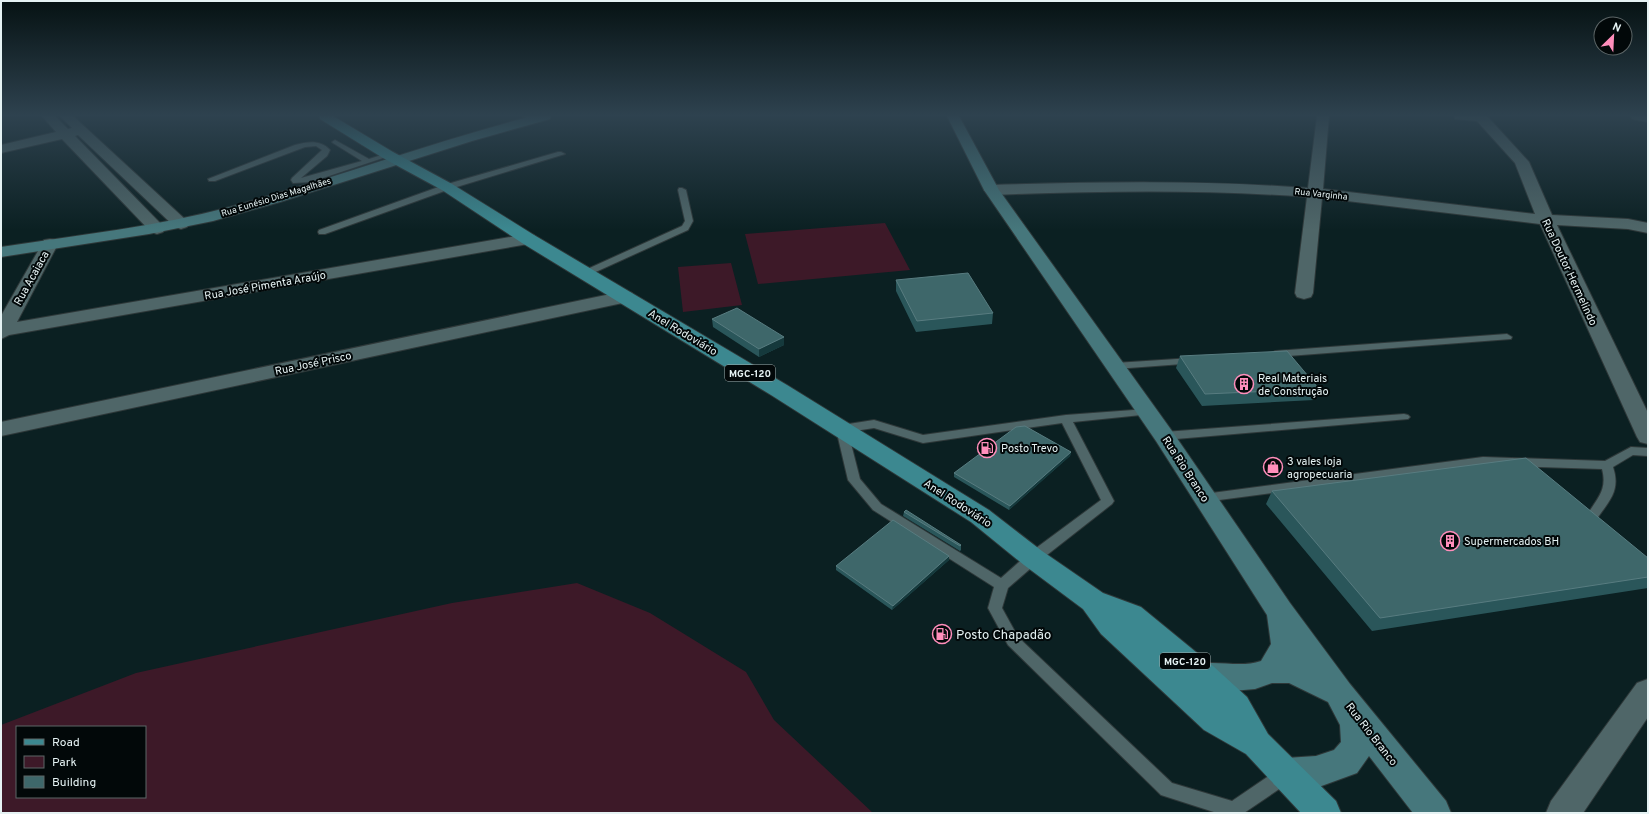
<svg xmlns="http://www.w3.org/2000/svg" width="1649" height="814" viewBox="0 0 1649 814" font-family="Overpass,sans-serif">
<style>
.green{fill:#3d1928;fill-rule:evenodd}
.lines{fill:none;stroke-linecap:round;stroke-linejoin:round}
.service-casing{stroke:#2e3839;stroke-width:2}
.minor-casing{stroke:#2e3839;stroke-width:2}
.secondary-casing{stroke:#2e3839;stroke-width:2}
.primary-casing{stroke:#2e3839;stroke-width:2}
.service{fill:#4f6668;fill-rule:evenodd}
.minor{fill:#4f6668;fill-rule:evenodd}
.secondary{fill:#46777c;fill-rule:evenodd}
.primary{fill:#3c8890;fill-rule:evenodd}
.wall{fill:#2a565a}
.shaded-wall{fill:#15393c}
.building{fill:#3e676a;stroke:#587c80}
.labels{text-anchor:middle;stroke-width:4;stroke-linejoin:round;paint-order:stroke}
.far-street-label{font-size:9px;fill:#e5f2f3;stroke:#020809}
.shield{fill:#020809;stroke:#a1acad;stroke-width:1}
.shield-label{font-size:10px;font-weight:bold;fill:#e5f2f3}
.street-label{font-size:11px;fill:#e5f2f3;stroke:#020809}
.poi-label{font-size:11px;fill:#e5f2f3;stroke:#020809;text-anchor:start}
.near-poi-label{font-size:13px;fill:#e5f2f3;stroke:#020809;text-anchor:start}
</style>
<rect width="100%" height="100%" fill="#0b2022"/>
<path class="green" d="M 885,223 L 910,270 L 758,284 L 745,234 Z
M 731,263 L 742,305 L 683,312 L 678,267 Z
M 577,583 L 650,613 L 746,672 L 774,720 L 873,813 L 1,813 L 1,725 L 136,673 L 452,603 ZM 17,727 L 145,727 L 145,797 L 17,797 Z"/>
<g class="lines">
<defs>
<path id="service" d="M 523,116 L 531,116 L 536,119 L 533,121 Z
M 335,140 L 369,159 L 388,153 L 392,155 L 311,182 L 293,183 L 291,180 L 292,178 L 322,150 L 316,146 L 305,147 L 215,181 L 209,181 L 208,179 L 295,145 C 307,142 320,139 330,150 L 327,156 L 301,178 L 362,161 L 333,143 L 332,142 Z
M 558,152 L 561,152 L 565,154 L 450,189 L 325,234 L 319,234 L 318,232 L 319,230 L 444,185 Z
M 679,188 L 682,188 L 686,190 L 693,221 L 688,230 L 589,275 L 583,275 L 582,273 L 583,271 L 682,226 L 685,221 L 678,190 Z
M 1507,334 L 1512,337 L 1511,339 L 1275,357 L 1270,354 L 1275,351 Z
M 1192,358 L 1196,359 L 1197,361 L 1196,363 L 1115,369 L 1110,366 L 1115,363 Z
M 1147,409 L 1151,410 L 1153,412 L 1151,414 L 1073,422 L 1114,501 L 1112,504 L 1038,562 L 1008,588 L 1002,608 L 1018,637 L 1172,783 L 1232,801 L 1279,769 L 1285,767 L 1291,769 L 1293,775 L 1291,781 L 1244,813 L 1217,813 L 1161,795 L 1008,645 L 988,608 L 994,587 L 873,510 L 848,480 L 836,429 L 838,426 L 842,425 L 874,420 L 923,435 L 1066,415 ZM 1062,423 L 1101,500 L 1028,554 L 1001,578 L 881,504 L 860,479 L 848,432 L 874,428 L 923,443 Z
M 1404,414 L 1408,415 L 1410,417 L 1408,419 L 1164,440 L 1160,439 L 1158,436 L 1160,433 L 1164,432 Z
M 1631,447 L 1648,448 L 1648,456 L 1633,455 L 1613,467 C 1621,491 1609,501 1596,520 L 1592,522 L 1588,520 L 1586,517 C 1596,499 1608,491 1602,469 L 1483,465 L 1204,502 L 1200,501 L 1198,498 L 1200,495 L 1204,494 L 1483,457 L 1605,461 Z"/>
<path id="minor" d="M 42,116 L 55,116 L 68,129 L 72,128 L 60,116 L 73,116 L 187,221 L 189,224 L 187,227 L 181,229 L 175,227 L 78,135 L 75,136 L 163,226 L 165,229 L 163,232 L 157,234 L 151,232 L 62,139 L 1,153 L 1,145 L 56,132 Z
M 1317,116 L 1329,116 L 1323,189 L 1535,214 L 1515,163 L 1477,121 L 1455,119 L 1454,116 L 1487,116 L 1529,162 L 1552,215 L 1628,219 L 1648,223 L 1648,233 L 1628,229 L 1557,225 L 1648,413 L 1648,444 L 1640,442 L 1637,437 L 1540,224 L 1322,198 L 1313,293 L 1311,297 L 1304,299 L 1297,297 L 1295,293 L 1307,197 C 1202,189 1097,191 992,195 L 987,193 L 984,190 L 987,187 L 992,185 C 1098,182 1202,180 1308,188 Z
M 1631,116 L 1648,116 L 1648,122 L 1632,119 Z
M 528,234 L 534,235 L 536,239 L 534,243 L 9,335 L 1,339 L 1,316 L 42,244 L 44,240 L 50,239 L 56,240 L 58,244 L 17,322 Z
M 625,291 L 632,293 L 634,297 L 632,301 L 1,436 L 1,422 Z
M 1648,679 L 1648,717 L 1583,813 L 1546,813 L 1551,801 L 1637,683 Z"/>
<path id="secondary" d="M 532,116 L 551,116 L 550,119 L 472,141 L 280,202 L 213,221 L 149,234 L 1,257 L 1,247 C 78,235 155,227 230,207 C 332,179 430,143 532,116 Z
M 947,116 L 959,116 L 999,190 L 1172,431 L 1290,603 L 1350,684 L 1446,801 L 1451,813 L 1413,813 L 1369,756 L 1357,773 L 1316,788 L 1286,790 L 1274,785 L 1269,774 L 1274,763 L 1286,758 L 1316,756 L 1334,750 L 1341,742 L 1340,725 L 1328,702 L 1289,683 L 1272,683 L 1255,689 L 1232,691 L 1202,688 L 1191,684 L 1187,675 L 1191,666 C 1214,658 1238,669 1261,661 L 1271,644 L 1267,615 L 1156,441 L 984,190 Z"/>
<path id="primary" d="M 319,116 L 333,116 L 393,152 L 452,184 L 534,235 L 787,385 L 989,510 L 1042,551 L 1103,593 L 1141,607 L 1213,666 L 1247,697 L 1268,734 L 1336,801 L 1341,813 L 1301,813 L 1246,754 L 1204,730 L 1101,634 L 1083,609 L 1024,565 L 971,522 L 771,395 L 522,243 L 442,190 L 383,158 L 320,119 Z"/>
</defs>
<use href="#service" class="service-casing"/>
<use href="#minor" class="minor-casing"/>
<use href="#secondary" class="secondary-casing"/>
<use href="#primary" class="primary-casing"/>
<use href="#service" class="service"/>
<use href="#minor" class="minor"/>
<use href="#secondary" class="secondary"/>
<use href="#primary" class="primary"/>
</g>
<path class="wall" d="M 896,280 L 993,313 L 992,324 L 916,332 L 896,291 Z
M 712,319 L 784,337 L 784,345 L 759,357 L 713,327 Z
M 1180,356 L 1319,389 L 1314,400 L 1202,406 L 1176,368 Z
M 1071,452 L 1070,456 L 1009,510 L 954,477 L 954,473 Z
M 1272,491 L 1648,558 L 1648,588 L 1372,631 L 1266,504 Z
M 904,512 L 961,545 L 961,550 L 960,551 L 903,516 Z
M 949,556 L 949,560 L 892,610 L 836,570 L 836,566 Z"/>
<path class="shaded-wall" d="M 784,337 L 784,345 L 759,357 L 759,349 Z
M 1071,452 L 1070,456 L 1009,510 L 1010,506 Z
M 949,556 L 949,560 L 892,610 L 893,606 Z"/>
<path class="building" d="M 968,273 L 993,313 L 917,321 L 896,280 Z
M 737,308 L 784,337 L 759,349 L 712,319 Z
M 1287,351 L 1319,389 L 1205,394 L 1180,356 Z
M 1025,426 L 1071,452 L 1010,506 L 954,473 L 1016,427 Z
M 1526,458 L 1648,558 L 1648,577 L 1380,618 L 1272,491 Z
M 906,510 L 961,545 L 960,546 L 904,512 Z
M 893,520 L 949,556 L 893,606 L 836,566 Z"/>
<linearGradient id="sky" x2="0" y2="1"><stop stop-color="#061213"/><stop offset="0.5" stop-color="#2e424f"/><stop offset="1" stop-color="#2e424f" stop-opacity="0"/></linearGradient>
<rect width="1649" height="230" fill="url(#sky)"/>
<defs>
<symbol id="building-ring" viewBox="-11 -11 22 22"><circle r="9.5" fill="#020809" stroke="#ff8ebb" stroke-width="1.5"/><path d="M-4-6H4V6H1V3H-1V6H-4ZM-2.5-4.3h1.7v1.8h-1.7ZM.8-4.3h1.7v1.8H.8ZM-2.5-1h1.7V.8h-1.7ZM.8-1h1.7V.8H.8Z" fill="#ff8ebb"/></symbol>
<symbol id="fuel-ring" viewBox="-11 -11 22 22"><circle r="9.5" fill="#020809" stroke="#ff8ebb" stroke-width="1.5"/><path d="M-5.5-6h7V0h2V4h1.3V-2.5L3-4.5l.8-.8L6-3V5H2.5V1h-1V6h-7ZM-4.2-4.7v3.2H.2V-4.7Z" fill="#ff8ebb"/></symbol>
<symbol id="shop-ring" viewBox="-11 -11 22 22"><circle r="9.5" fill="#020809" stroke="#ff8ebb" stroke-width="1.5"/><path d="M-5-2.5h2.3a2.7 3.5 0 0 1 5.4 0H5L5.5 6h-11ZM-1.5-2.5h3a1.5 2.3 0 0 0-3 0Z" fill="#ff8ebb"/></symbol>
</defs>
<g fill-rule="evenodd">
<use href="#building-ring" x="1233" y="373" width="22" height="22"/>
<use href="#fuel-ring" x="976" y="437" width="22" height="22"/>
<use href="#shop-ring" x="1262" y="456" width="22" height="22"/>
<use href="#building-ring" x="1439" y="530" width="22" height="22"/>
<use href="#fuel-ring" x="931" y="623" width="22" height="22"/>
</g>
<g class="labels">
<g class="far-street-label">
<text transform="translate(1321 194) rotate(6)" y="3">Rua Varginha</text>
<text transform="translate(276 197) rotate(-17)" y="3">Rua Eunésio Dias Magalhães</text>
</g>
<g class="shield">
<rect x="725" y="365" width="50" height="16" rx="3"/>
<rect x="1160" y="653" width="50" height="16" rx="3"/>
</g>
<g class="shield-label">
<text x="750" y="377">MGC-120</text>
<text x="1185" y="665">MGC-120</text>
</g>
<g class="street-label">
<text transform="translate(1570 272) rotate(65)" y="4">Rua Doutor Hermelindo</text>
<text transform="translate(31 278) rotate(-61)" y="4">Rua Acaiaca</text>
<text transform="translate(265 285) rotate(-10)" y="4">Rua José Pimenta Araújo</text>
<text transform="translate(683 332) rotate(31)" y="4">Anel Rodoviário</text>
<text transform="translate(313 363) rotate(-12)" y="4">Rua José Prisco</text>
<text transform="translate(1186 469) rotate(57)" y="4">Rua Rio Branco</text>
<text transform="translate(958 503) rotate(33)" y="4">Anel Rodoviário</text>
<text transform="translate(1372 734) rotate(52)" y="4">Rua Rio Branco</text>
</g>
<g class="poi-label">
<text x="1258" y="382">Real Materiais<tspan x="1258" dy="13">de Construção</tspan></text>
<text x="1001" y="452">Posto Trevo</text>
<text x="1287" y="465">3 vales loja<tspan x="1287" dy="13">agropecuaria</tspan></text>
<text x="1464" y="545">Supermercados BH</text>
</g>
<g class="near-poi-label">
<text x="956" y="639">Posto Chapadão</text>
</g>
</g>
<rect width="1649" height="814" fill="none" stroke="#e5f2f3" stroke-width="4"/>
<rect x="16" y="726" width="130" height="72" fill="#020809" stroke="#5d6667"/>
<rect x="24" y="739" width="20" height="6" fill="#3c8890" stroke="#5d6667"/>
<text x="52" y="746" font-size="12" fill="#e5f2f3">Road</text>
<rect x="24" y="756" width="20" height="12" fill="#3d1928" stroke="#5d6667"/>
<text x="52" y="766" font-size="12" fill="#e5f2f3">Park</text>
<rect x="24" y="776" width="20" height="12" fill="#3e676a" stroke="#5d6667"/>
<text x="52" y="786" font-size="12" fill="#e5f2f3">Building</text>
<g transform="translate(1613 36) rotate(24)"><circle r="19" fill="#020809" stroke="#5d6667"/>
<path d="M0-3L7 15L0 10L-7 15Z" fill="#ff8ebb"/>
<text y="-6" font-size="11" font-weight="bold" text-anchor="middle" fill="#e5f2f3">N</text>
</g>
</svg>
